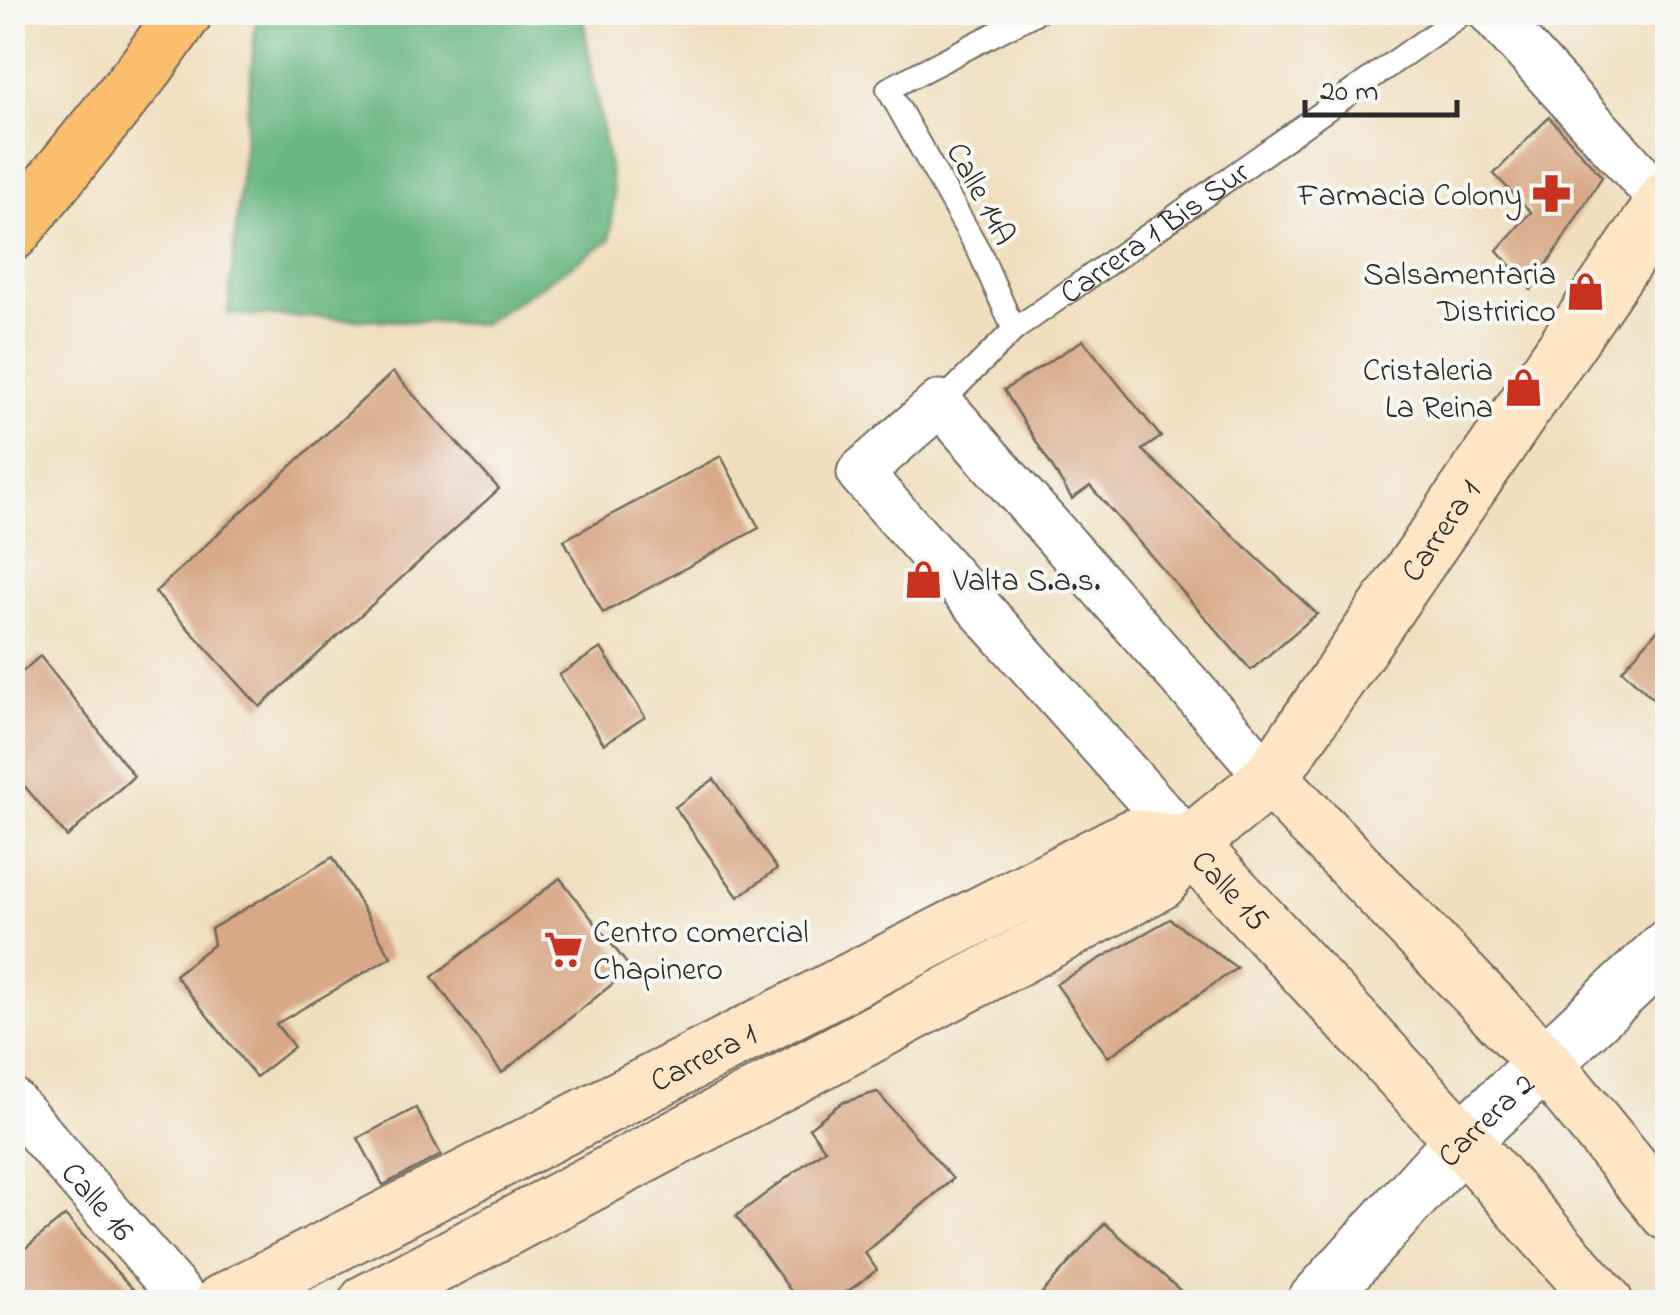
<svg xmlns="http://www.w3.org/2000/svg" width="1680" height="1315" viewBox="0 0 1680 1315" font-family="'Indie Flower',sans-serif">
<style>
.forest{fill:#68b680;stroke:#4a7056;stroke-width:2.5}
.building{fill:#d8a887}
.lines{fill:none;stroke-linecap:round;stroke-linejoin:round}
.service-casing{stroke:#706a5f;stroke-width:26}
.minor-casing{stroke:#706a5f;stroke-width:49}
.tertiary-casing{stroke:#706a5f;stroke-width:59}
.secondary-casing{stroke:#706a5f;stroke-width:59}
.primary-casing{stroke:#706a5f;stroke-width:59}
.service{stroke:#fff;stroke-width:22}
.minor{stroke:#fff;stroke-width:45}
.tertiary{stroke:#fff;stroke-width:55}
.secondary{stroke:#fde5c5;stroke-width:55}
.primary{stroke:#fabe6d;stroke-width:55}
.labels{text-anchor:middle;stroke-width:8;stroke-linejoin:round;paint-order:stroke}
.street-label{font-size:32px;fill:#2b2b2b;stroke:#f6f6f2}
.poi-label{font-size:32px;fill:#2b2b2b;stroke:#f6f6f2;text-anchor:end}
</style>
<rect width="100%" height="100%" fill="#f6f6f2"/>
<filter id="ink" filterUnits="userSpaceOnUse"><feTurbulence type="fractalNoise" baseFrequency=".01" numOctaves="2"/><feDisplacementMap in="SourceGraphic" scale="20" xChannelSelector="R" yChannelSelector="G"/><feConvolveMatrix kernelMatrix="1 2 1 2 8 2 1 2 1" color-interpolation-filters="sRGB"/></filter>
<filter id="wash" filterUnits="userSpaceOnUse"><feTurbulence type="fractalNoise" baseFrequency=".0048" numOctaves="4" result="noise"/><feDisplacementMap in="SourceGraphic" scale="40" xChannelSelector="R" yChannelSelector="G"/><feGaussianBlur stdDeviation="2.25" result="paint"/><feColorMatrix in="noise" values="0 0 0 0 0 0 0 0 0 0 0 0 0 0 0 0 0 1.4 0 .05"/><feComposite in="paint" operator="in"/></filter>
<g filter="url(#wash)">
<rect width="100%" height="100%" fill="#f0dfbf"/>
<path class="forest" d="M 257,13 L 582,13 L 614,197 L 610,240 L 482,324 L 228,314 Z"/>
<g id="blocks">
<path class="building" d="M 1549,117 L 1602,177 L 1531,290 L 1497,250 L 1531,212 L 1494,174 Z
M 1083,340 L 1161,437 L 1142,450 L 1317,614 L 1251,670 L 1090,486 L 1072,499 L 1004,390 Z
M 393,372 L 499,489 L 260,707 L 155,592 Z
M 721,456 L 759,528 L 603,613 L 564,540 Z
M 1668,618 L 1668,713 L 1622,670 Z
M 601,648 L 645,717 L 604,744 L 559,675 Z
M 40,656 L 134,776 L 67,837 L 12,771 L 12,681 Z
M 714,779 L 777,869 L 738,897 L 675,807 Z
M 333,857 L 391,957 L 276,1024 L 294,1047 L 256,1077 L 175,975 L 214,944 L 211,929 Z
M 560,878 L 631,969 L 502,1073 L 432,977 Z
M 1170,919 L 1237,968 L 1108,1057 L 1056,984 Z
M 877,1092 L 953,1179 L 865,1253 L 877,1270 L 833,1302 L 799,1302 L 736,1216 L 825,1149 L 809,1128 L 841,1103 Z
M 416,1108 L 441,1155 L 383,1185 L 358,1138 Z
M 65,1216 L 145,1302 L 28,1302 L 12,1282 L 12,1259 Z
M 1105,1223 L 1193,1302 L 1034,1302 Z"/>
</g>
</g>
<g filter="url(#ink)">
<use href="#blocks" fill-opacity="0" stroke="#706a5f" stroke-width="2.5"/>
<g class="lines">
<defs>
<g id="service">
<path d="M 1014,330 L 980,253 L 888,89 L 1037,12"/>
<path id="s1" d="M 940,403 L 1014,330 L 1465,12"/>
</g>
<g id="minor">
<path d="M 1491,12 L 1668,207"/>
<path d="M 1189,844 L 860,473 L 940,403 L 1270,778"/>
<path id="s2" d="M 12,1101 L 186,1302"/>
</g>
<g id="tertiary">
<path id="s3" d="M 1315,1302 L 1462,1140 L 1668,947"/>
</g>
<g id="secondary">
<path d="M 1270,778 L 1544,1062 L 1668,1213"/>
<path id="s4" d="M 1189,844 L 1462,1140 L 1605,1302"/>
<path id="s5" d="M 222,1302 L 1132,837 L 1189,844"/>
<path id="s6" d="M 367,1302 L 1160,882 L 1189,844 L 1270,778 L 1668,197"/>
</g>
<path id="primary" d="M 12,233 L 147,66 L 185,12"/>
</defs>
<use href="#service" class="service-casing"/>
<use href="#minor" class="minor-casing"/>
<use href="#tertiary" class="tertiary-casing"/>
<use href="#secondary" class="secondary-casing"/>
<use href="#primary" class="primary-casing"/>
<use href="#service" class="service"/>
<use href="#minor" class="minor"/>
<use href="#tertiary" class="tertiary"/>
<use href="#secondary" class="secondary"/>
<use href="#primary" class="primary"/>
</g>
</g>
<defs>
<symbol id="pharmacy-bare" viewBox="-9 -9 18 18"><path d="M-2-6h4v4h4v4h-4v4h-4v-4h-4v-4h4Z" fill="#c8321e" stroke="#f6f6f2" stroke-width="2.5" paint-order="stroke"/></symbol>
<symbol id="shop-bare" viewBox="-9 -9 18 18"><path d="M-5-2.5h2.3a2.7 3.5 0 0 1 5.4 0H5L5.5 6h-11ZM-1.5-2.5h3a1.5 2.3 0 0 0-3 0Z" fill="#c8321e" stroke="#f6f6f2" stroke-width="2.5" paint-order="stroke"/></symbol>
<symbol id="supermarket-bare" viewBox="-9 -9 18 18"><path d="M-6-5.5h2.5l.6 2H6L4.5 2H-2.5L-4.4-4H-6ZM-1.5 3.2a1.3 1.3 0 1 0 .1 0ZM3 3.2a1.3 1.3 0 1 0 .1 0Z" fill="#c8321e" stroke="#f6f6f2" stroke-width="2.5" paint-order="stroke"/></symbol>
</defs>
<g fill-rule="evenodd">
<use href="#pharmacy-bare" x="1524" y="166" width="55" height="55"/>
<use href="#shop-bare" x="1558" y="264" width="55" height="55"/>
<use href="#shop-bare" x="1496" y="360" width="55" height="55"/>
<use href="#shop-bare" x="896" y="552" width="55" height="55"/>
<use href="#supermarket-bare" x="536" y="922" width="55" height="55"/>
</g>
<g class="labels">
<g class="street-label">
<text transform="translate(982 193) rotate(62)" y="11">Calle 14A</text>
<text dy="11" stroke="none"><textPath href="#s1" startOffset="275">Carrera 1 Bis Sur</textPath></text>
<text dy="11" stroke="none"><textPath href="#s6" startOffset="1350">Carrera 1</textPath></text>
<text dy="11" stroke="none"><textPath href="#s4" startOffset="62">Calle 15</textPath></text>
<text dy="11" stroke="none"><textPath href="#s5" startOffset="540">Carrera 1</textPath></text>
<text dy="11" stroke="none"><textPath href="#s3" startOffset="250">Carrera 2</textPath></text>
<text dy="11" stroke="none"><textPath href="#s2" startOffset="132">Calle 16</textPath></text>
</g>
<g class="poi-label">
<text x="1522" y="205">Farmacia Colony</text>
<text x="1556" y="284">Salsamentaria<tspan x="1556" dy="37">Distririco</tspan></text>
<text x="1493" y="380">Cristaleria<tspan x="1493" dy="37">La Reina</tspan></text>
<text x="953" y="590" text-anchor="start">Valta S.a.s.</text>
<text x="593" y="942" text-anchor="start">Centro comercial<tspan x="593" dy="37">Chapinero</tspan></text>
</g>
</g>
<rect width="1680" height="1315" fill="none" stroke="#f6f6f2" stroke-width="50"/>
<path d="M1305 100v15h152v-15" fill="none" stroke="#2b2b2b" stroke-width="5"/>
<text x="1320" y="100" font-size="30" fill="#2b2b2b" stroke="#f6f6f2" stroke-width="8" paint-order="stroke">20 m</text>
</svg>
